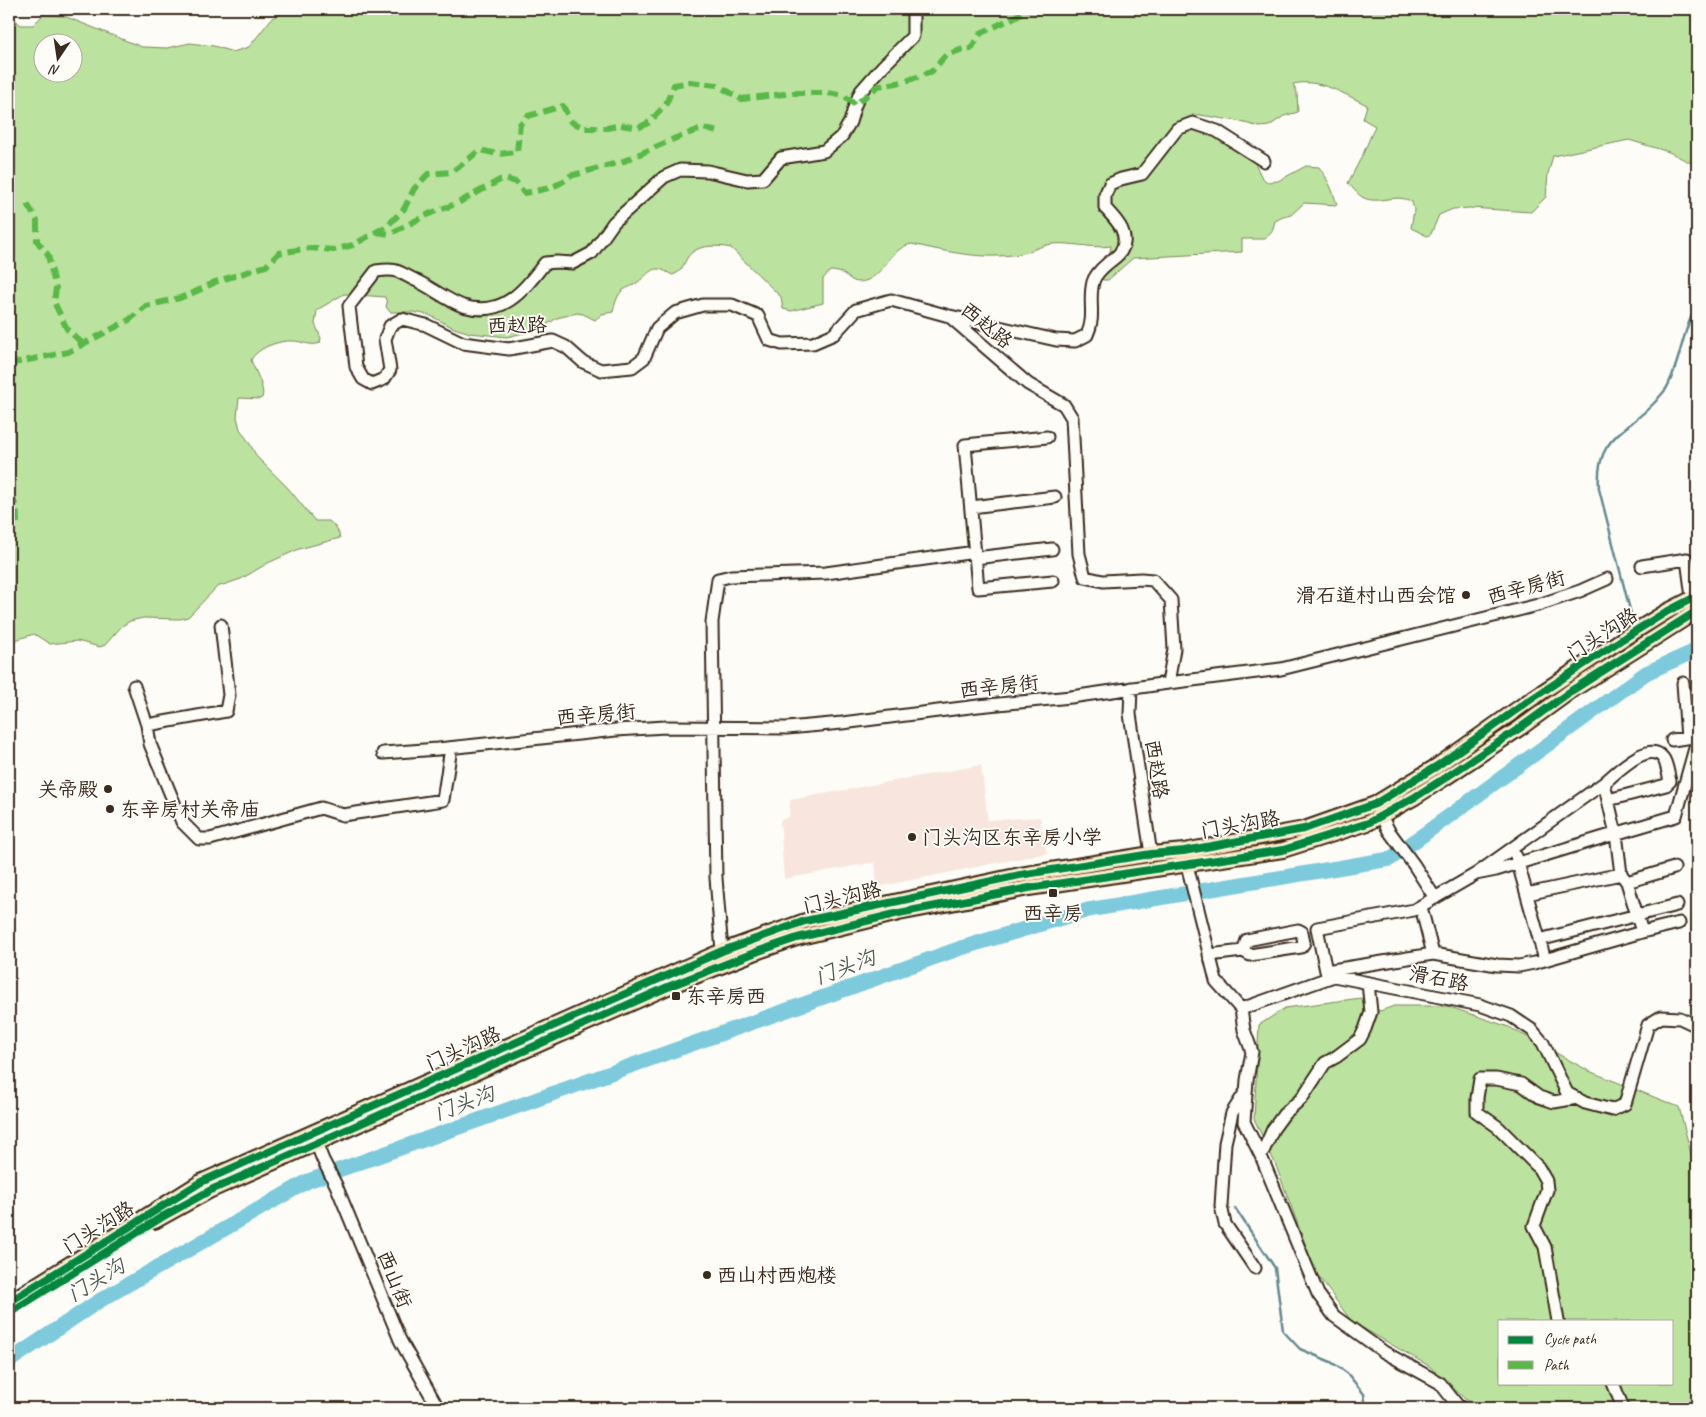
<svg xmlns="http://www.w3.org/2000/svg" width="1706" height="1417" viewBox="0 0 1706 1417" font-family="Caveat,'LXGW WenKai TC',sans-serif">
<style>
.built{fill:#f8e6de}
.green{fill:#bbe29e;stroke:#7b865e;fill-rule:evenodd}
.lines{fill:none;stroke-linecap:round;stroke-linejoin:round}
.stream{stroke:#638a90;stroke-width:2.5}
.river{stroke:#7dcadc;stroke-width:15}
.minor-casing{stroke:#3b2a1e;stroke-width:15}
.major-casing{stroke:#3b2a1e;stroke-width:18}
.minor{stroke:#fdfcf7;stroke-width:11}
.major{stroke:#fbddab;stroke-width:14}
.quiet{stroke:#58b947;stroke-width:6;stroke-dasharray:12 6;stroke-linecap:butt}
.cycleway-casing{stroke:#fdfcf7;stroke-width:11}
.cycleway{stroke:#00873e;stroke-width:8}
.poi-dot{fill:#3b2a1e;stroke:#fdfcf7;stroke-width:2}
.labels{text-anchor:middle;stroke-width:4;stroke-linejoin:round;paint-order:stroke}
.street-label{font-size:20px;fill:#3b2a1e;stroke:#fdfcf7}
.poi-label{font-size:20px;fill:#3b2a1e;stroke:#fdfcf7;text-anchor:start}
.water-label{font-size:21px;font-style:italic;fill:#4f5a57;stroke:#fdfcf7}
</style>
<rect width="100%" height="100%" fill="#fdfcf7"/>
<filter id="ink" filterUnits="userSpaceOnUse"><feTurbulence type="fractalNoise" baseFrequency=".02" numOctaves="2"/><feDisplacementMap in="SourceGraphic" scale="10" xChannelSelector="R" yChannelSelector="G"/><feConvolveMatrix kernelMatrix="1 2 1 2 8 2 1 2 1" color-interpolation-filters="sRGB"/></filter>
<g filter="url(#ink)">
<path class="built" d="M 981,765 L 988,820 L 1040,817 L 1047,853 L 877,887 L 875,862 L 784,879 L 780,820 L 789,817 L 790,800 Z"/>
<path class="green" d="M 300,9 L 1697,9 L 1697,164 L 1689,162 L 1669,152 L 1629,140 L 1553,156 L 1548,174 L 1546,197 L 1531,212 L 1470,208 L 1453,209 L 1439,215 L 1431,234 L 1427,236 L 1411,228 L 1414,210 L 1412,202 C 1397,192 1378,206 1362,197 C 1357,194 1352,187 1348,183 L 1363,154 L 1375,126 L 1363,119 L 1367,105 C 1344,94 1319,78 1293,84 L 1297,93 L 1298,112 L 1284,116 L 1269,126 L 1260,127 L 1237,121 L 1194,114 L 1188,119 L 1250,153 L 1261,176 L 1267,182 L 1278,181 L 1306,166 L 1319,167 C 1328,179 1333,191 1337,205 L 1304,203 L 1291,215 L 1283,217 L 1275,221 L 1272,232 L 1265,239 L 1242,239 L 1242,252 L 1133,258 L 1108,280 L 1103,280 L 1097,269 L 1101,261 L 1109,257 L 1111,246 C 1091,249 1072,242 1053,244 C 1041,245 1031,252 1019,254 C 983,260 947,252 912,244 C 889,247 883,281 859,282 C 851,282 848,276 842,273 C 838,272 834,271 830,271 L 823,279 L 823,303 L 791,311 L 783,309 L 781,297 L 731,248 C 716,245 696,244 687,258 C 683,266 681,273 672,275 C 653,263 652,271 638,282 C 633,286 628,287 623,290 C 617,295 615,304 613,312 L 602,314 L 595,320 L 583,314 L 577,313 L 557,318 L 540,329 L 507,337 L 470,333 L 454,328 L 429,315 L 413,312 L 390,312 L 386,307 L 387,303 L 385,297 L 344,294 L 317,310 L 315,324 L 321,338 L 320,343 C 311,347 302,341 293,341 C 279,340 257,348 251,360 C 255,371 266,389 262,398 L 259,399 L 239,398 L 237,417 L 240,429 L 250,444 L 257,457 L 288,488 L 315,521 L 329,521 C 335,526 339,531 340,538 L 299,549 L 268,563 L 241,579 L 217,587 L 188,617 L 180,619 L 143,618 L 130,621 L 122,626 L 105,645 L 100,647 L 77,641 L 50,644 L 34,634 L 9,642 L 9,15 L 21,25 L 33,25 L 43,15 L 64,16 L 142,47 L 167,48 L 190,43 L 214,46 L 233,52 L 249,47 L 272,18 L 289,10 ZM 42,42 L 72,42 L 72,72 L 42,72 Z
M 1361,998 L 1365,1003 L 1380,1011 L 1394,1006 L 1447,1006 L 1509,1027 L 1589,1071 L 1679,1107 L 1697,1177 L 1697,1408 L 1483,1408 L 1465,1399 L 1429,1366 L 1352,1322 L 1316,1273 L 1275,1163 L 1254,1119 L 1259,1025 L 1285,1008 ZM 1500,1321 L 1672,1321 L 1672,1383 L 1500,1383 Z"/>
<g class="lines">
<path class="stream" d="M 1632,618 L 1599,489 C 1595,435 1626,434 1656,401 C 1659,397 1663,393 1666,389 C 1680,365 1682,330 1697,306
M 1235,1208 L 1275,1268 L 1283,1331 L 1300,1349 L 1331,1362 L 1347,1373 L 1364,1394 L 1366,1408"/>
<path class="river" d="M 9,1361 L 99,1301 L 308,1181 L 961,948 L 1088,910 L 1390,859 L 1646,673 L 1697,650"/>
<defs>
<path id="minor" d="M 913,9 L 913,36 L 883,66 L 861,91 L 855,105 L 850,122 L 842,136 L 824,151 L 781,158 L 763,179 L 747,180 L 708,171 L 680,170 L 664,177 L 614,222 L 592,253 L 573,263 L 557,262 L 545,263 C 523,291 503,318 463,306 C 446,300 431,287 415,280 C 397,271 397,268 376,271 L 349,306 L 356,367 L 363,379 L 372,384 L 384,379 L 390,370 L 385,339 L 390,326 L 402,319 L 426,325 L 463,343 L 509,349 L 553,341 L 566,347 L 583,362 L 601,370 L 632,367 L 644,358 L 657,328 L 675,313 L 703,305 L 732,305 L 758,316 L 769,340 L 782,344 L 813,343 L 834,334 L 856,310 L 891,300 L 949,316 L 1028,384 L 1064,405 L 1072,418 L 1079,554 L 1085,577 L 1103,581 L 1141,579 L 1153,580 L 1171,600 L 1174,649 L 1168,683
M 950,316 L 1056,340 L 1075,341 L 1087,335 C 1096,316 1088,301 1093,282 C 1095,275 1101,269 1107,264 C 1111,260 1119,256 1121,251 C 1131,234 1116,220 1105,208 L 1105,195 L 1110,184 L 1121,179 L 1142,174 L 1177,129 L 1193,123 L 1217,131 L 1264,161
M 1047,437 L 965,445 L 978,588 L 1053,581
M 971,507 L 1055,497
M 975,558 L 1052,549
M 1642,566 L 1687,559 L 1693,605
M 1683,683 L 1687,738
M 134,686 L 147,725 L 150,744 L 182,822 L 199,839 L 210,839 L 321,808 L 343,815 L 443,800 L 451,748
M 1131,688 L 1130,714 L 1151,854
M 147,725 L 226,711 L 229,695 L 221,625
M 1672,740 L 1693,737
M 383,753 L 438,749 L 616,730 L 665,727 L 787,728 L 842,723 L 978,706 L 1071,697 L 1168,683 L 1281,669 L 1538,605 L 1580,591 L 1607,579
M 1604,783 C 1616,773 1649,739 1663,758 C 1667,763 1668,774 1670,781 L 1666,785 L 1608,800
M 1378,810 L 1389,831 L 1414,865 L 1435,898
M 1516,856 L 1545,960
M 1185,857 L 1216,981 L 1241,1009 L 1334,976 L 1480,1005 L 1511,1016 L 1532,1030 L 1543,1043 L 1567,1093 L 1585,1103 L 1612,1110 L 1625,1104 L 1648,1025 L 1661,1017 L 1680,1018 L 1697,1026
M 1476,874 L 1604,783 L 1616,834 L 1621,874 L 1627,882 L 1642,932 L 1534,963 L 1519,966 L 1497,965 L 1433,954 L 1326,971 L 1317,928 L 1414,910 L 1476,874 L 1496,870 L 1601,838 L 1676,816 L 1697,741
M 1627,882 L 1674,868
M 1527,894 L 1621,874
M 1421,907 L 1433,954
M 1642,932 L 1679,923
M 1539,940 L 1677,905
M 1209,955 L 1243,951 L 1250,955 L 1301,947 L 1304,943 L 1302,932 L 1298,930 L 1247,940 L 1243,951
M 725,959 L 722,951 L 716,878 L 712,622 L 718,579 L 731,576 L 826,573 L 975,552
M 1368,983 L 1371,1012 L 1365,1029 L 1360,1039 L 1336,1057 L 1325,1063 L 1302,1098 L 1284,1114 L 1273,1129 L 1261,1156 L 1318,1294 L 1334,1316 L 1384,1352 L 1440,1383 L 1458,1406 L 1463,1408
M 1241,1009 L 1244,1030 L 1252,1052 L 1247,1080 L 1244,1122 L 1261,1156
M 1246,1091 L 1232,1113 L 1225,1143 L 1221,1206 L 1225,1224 L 1255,1268
M 313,1135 L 323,1160 L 336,1185 L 400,1340 L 438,1408
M 1558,1321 L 1545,1247 L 1534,1226 L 1547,1190 L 1546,1181 L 1538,1167 L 1498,1127 L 1477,1112 L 1477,1098 L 1480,1079 L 1496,1079 L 1521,1084 L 1539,1097 L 1554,1102 L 1577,1098
M 1613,1383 L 1623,1408"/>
<path id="major" d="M 155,1221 L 211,1190 L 670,986 L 759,951 L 797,938 L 899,913 L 1029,888 L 1283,850 L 1368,823 L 1415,797 L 1445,778 L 1520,728 L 1571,691 L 1697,611
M 9,1302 L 201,1182 L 722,951 L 805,921 L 1020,875 L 1151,854 L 1184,851 L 1304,829 L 1375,804 L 1437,766 L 1530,700 L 1624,638 L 1666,612 L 1697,596"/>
</defs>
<use href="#minor" class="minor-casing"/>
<use href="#major" class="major-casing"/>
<use href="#minor" class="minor"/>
<use href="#major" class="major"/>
<path class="quiet" d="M 27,204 L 37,220 L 37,241 L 48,255 L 51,268 L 56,288 L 54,302 L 67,329 L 83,344
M 376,232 L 389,234 L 431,213 L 458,203 L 500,180 L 506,179 L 516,182 L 524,193 C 542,190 557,188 570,176 L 624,161 L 676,138 L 703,128 L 721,133
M 9,364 L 68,352 L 129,320 L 146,306 L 180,298 L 204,288 L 215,282 L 266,266 L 279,253 L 309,248 L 334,250 L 353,245 L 387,226 L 404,209 L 414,189 L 428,174 L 452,172 L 480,150 L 497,154 L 517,152 L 520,124 L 528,116 L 563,106 L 571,122 L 585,128 L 607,128 L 621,125 L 638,128 L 650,122 L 666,104 L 674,85 L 690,82 L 717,85 L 741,99 L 793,93 L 828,93 L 845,96 L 855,105 L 878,86 L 903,82 L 931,72 L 946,55 L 963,49 L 971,49 L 981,33 L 1013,18 L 1028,9
M 9,495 C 17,502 17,513 17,523"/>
<defs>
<path id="cycleway" d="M 9,1302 L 201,1182 L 722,951 L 805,921 L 1020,875 L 1151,854 L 1184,851 L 1304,829 L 1375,804 L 1437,766 L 1530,700 L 1624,638 L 1666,612 L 1697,596
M 9,1313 L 162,1217 L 211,1190 L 670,986 L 759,951 L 797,938 L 899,913 L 1029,888 L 1283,850 L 1368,823 L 1415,797 L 1445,778 L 1520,728 L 1571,691 L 1697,611"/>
</defs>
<use href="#cycleway" class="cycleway-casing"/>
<use href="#cycleway" class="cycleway"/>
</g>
</g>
<g class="poi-dot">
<circle cx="1466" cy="595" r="5"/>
<circle cx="108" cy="789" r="5"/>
<circle cx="110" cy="809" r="5"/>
<circle cx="912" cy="837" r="5"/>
<rect x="1048" y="888" width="10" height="10" rx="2.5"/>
<rect x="671" y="991" width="10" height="10" rx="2.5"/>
<circle cx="707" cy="1275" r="5"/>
</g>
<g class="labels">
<g class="street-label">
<text transform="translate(517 325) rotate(-1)" y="7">西赵路</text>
<text transform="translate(987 325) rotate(39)" y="7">西赵路</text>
<text transform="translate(1526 587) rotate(-15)" y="7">西辛房街</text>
<text transform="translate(1602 634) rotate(-33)" y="7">门头沟路</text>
<text transform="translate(999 686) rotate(-6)" y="7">西辛房街</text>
<text transform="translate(596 714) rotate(-5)" y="7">西辛房街</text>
<text transform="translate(1157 769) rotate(81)" y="7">西赵路</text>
<text transform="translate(1240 824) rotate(-10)" y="7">门头沟路</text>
<text transform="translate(842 897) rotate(-13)" y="7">门头沟路</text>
<text transform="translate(1439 978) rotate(11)" y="7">滑石路</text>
<text transform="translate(463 1048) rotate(-24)" y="7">门头沟路</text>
<text transform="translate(98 1227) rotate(-32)" y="7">门头沟路</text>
<text transform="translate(395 1279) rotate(68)" y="7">西山街</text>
</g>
<g class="poi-label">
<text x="1456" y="602" text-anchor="end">滑石道村山西会馆</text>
<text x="98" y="796" text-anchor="end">关帝殿</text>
<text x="120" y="816">东辛房村关帝庙</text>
<text x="922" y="844">门头沟区东辛房小学</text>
<text x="1053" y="920" text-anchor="middle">西辛房</text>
<text x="686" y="1003">东辛房西</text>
<text x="717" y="1282">西山村西炮楼</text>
</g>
<g class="water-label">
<text transform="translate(845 967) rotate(-20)" y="7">门头沟</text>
<text transform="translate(464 1103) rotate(-20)" y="7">门头沟</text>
<text transform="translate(96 1280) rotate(-31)" y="7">门头沟</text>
</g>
</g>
<rect width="1706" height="1417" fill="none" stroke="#fdfcf7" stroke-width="30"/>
<rect x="15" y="15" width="1676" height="1387" fill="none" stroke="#3b2a1e" stroke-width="2" filter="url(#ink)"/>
<rect x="1498" y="1320" width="175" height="65" fill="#fdfcf7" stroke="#afa8a0"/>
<rect x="1508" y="1336" width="25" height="8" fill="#00873e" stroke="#afa8a0"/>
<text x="1544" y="1344" font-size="15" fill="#3b2a1e">Cycle path</text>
<rect x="1508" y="1361" width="25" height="8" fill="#58b947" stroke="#afa8a0"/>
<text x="1544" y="1370" font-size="15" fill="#3b2a1e">Path</text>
<g transform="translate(58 58) rotate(193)"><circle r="24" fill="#fdfcf7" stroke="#afa8a0"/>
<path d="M0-4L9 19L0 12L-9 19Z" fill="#3b2a1e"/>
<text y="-8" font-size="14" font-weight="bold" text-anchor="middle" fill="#3b2a1e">N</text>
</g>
</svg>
